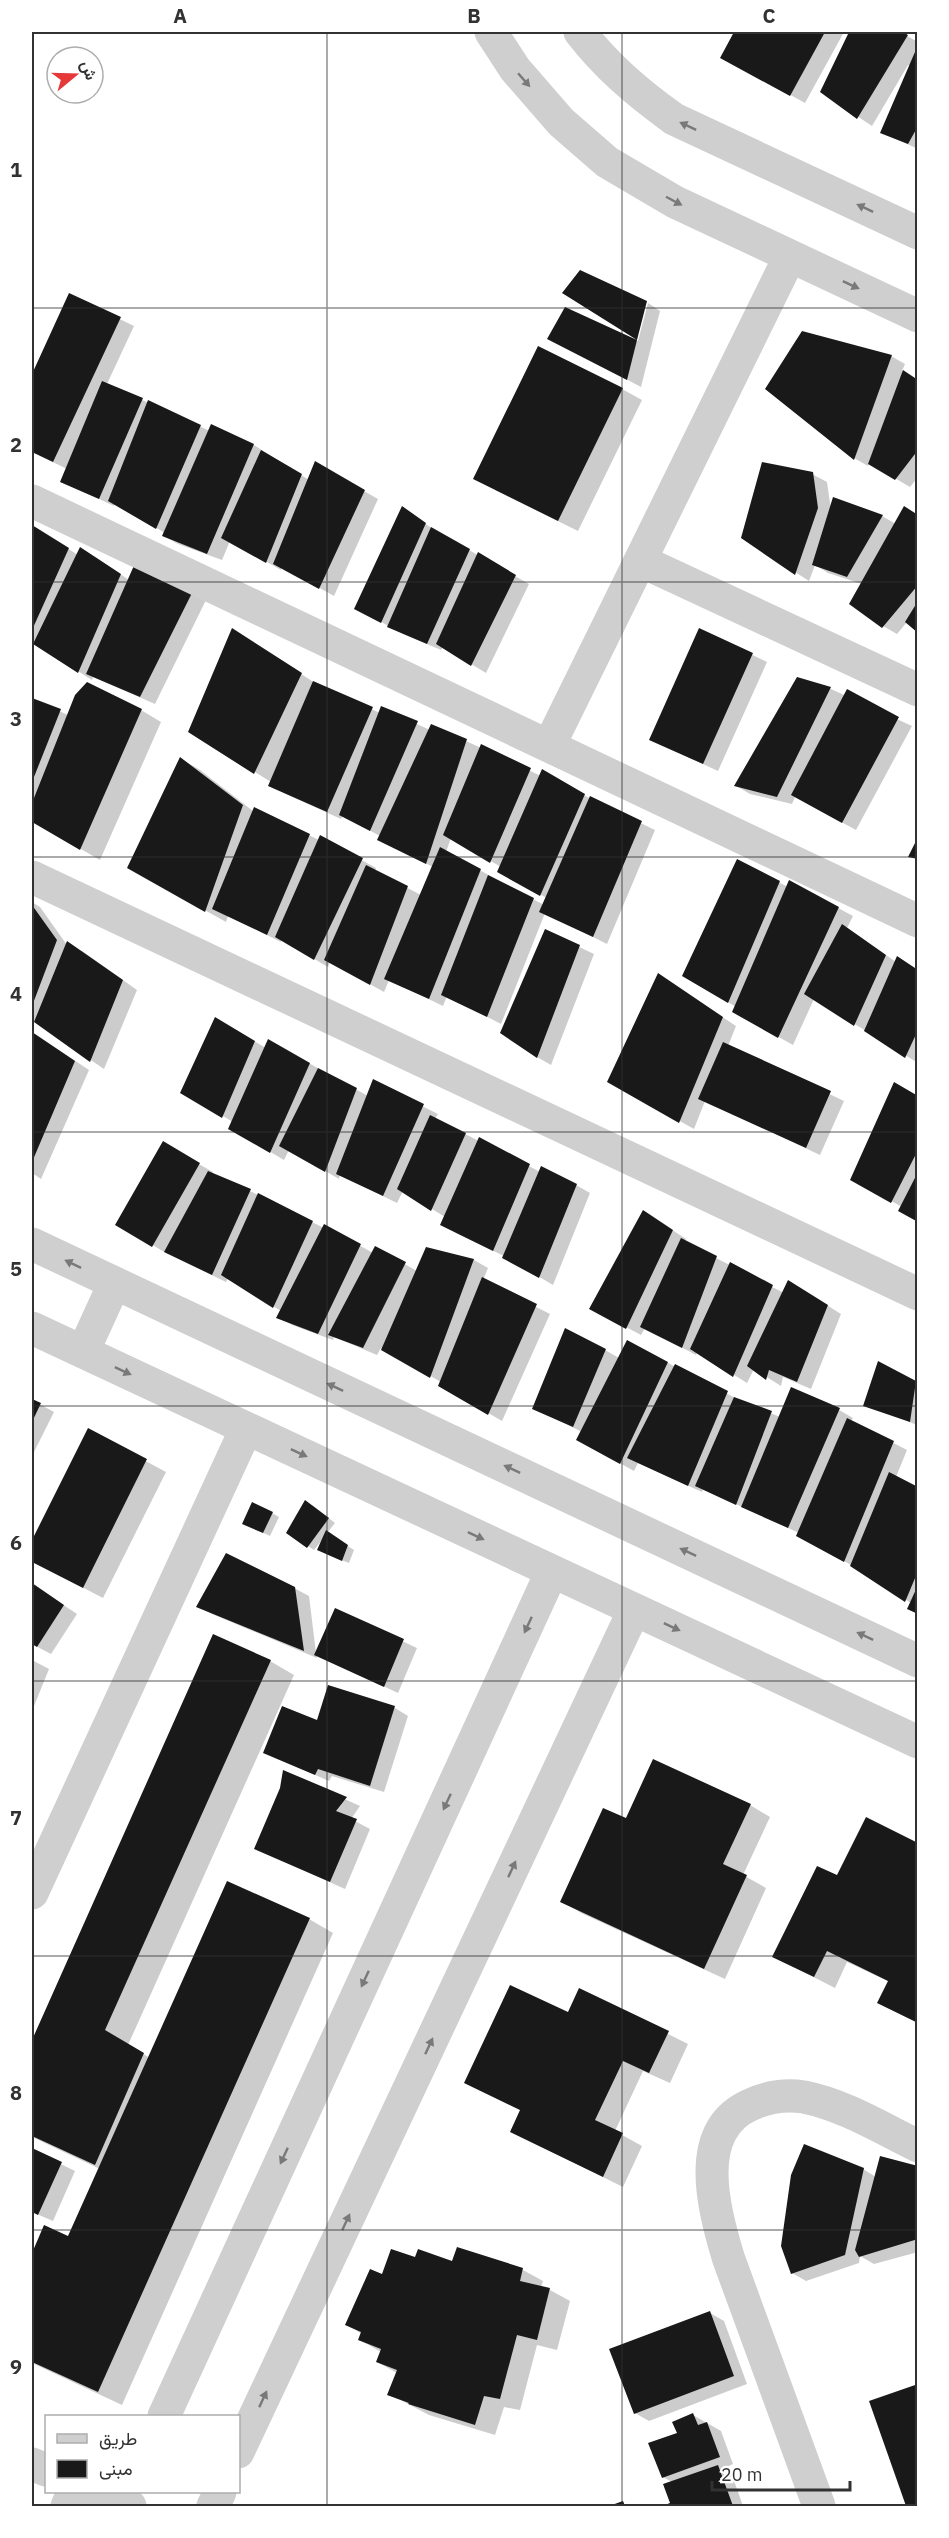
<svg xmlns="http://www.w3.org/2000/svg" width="949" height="2538" viewBox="0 0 949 2538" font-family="'IBM Plex Sans',Vazirmatn,sans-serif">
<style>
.shadow{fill:#0003;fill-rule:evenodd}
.building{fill:#191919}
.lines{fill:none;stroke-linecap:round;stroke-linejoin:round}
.minor{stroke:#cfcfcf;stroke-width:33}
.tertiary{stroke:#cfcfcf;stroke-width:33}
.oneway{fill:#797979}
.grid{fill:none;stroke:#323232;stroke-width:1.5;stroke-opacity:0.55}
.neatline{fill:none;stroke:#323232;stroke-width:2}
.grid-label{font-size:20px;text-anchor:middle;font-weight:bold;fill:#323232}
</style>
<rect width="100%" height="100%" fill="#fff"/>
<path class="shadow" d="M 736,32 L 844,32 L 805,103 L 722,57 Z
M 850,32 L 900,32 L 918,42 L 918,149 L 881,132 L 910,66 L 908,65 L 872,126 L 821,92 Z
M 70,295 L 134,326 L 107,384 L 210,431 L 212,426 L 254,445 L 309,480 L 316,464 L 378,499 L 334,596 L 282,567 L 281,570 L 230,541 L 222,560 L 178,544 L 164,536 L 165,533 L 115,503 L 114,506 L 61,481 L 67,469 L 32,452 L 32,377 Z
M 648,303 L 660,311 L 641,387 L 563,346 L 638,341 Z
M 891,356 L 905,364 L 902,371 L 917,380 L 918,477 L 910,487 L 869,463 L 868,466 L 854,458 Z
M 622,389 L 642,400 L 578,531 L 495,490 Z
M 812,474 L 827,482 L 831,510 L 834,499 L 882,516 L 896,524 L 918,516 L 918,631 L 907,622 L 897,634 L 883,626 L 862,584 L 828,573 L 815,565 L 809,581 L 742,538 Z
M 402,508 L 439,533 L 529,584 L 486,673 L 443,647 L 441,650 L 403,634 L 356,608 Z
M 32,526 L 78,555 L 95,557 L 129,580 L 137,564 L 206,600 L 155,704 L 93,677 L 92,680 L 32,642 Z
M 700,630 L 767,662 L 718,771 L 651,740 Z
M 246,638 L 315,683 L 380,713 L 382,708 L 430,730 L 466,741 L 541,776 L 543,771 L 591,799 L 655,830 L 607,944 L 545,913 L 501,1024 L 447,996 L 443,1006 L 389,980 L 384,992 L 330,962 L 328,967 L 282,940 L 281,942 L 228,916 L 226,922 L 128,867 L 181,759 L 200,770 L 253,811 L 254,809 L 319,840 L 320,837 L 376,868 L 375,871 L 421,895 L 433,867 L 393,847 L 380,836 L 343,816 L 341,819 L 284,793 L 271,782 L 190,732 ZM 451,838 L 501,867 L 512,880 L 547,898 L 544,905 L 446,852 Z
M 798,678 L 831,689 L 912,726 L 856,830 L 795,797 L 792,804 L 750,794 L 736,786 Z
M 32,699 L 68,715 L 141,710 L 161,722 L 100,860 L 32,821 Z
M 737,861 L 788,887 L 790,882 L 853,916 L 847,928 L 896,962 L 918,971 L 918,1063 L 814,999 L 793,1045 L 734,1012 L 736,1007 L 684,975 Z
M 32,902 L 40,907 L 67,945 L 82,951 L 137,990 L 104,1069 L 32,1020 Z
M 546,931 L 594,954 L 551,1065 L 537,1057 Z
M 659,975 L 736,1026 L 728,1046 L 844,1101 L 820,1155 L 705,1101 L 694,1129 L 608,1081 Z
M 216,1019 L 266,1048 L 269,1041 L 368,1096 L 374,1082 L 438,1114 L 435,1119 L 479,1141 L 480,1139 L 540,1172 L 576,1185 L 590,1193 L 553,1285 L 504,1256 L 456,1233 L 445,1217 L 403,1191 L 397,1203 L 340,1175 L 339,1179 L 289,1150 L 284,1160 L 230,1128 L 233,1122 L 182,1092 Z
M 32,1032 L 89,1070 L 41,1179 L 32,1173 Z
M 918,1097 L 918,1221 L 902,1207 L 852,1179 Z
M 163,1144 L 213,1172 L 212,1174 L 250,1191 L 324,1228 L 325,1226 L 373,1253 L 376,1248 L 417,1271 L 427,1249 L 474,1260 L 488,1268 L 483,1280 L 550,1314 L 502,1421 L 440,1385 L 441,1382 L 381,1348 L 377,1355 L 334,1337 L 333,1340 L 292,1325 L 278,1317 L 281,1311 L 228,1278 L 226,1282 L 166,1253 L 117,1224 Z
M 657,1220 L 686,1239 L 685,1242 L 784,1293 L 803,1290 L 841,1314 L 811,1389 L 783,1377 L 781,1386 L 754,1369 L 747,1383 L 697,1352 L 696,1355 L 645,1328 L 641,1335 L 605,1316 Z
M 628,1342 L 741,1401 L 780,1417 L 839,1410 L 853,1418 L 851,1421 L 907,1450 L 896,1477 L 918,1488 L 918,1614 L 908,1609 L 911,1603 L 853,1566 L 798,1536 L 799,1533 L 703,1489 L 702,1492 L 638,1463 L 634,1471 L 578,1440 L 582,1432 L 534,1408 L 605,1350 L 619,1358 Z
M 879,1364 L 918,1384 L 917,1425 L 865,1405 Z
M 32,1400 L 54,1412 L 34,1452 L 32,1450 Z
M 88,1430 L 166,1472 L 103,1598 L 32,1561 L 32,1544 Z
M 312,1505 L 335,1523 L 327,1533 L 354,1550 L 349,1563 L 326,1554 L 322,1540 L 314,1550 L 308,1546 Z
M 272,1513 L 279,1517 L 270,1536 L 251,1527 Z
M 32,1584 L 77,1614 L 51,1654 L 32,1644 Z
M 294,1588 L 309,1596 L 316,1653 L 335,1610 L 417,1648 L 398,1693 L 317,1655 L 317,1658 L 212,1614 L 198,1606 Z
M 214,1636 L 270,1661 L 294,1675 L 128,2045 L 150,2058 L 309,1919 L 333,1933 L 122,2405 L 32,2363 L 32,2257 L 44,2227 L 69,2238 L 100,2169 L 32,2137 L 32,2044 Z
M 32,1660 L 49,1669 L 32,1711 Z
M 329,1687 L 395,1708 L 408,1716 L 384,1792 L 332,1776 L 329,1781 L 265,1753 L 318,1722 Z
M 285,1772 L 360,1806 L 351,1819 L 370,1829 L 345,1889 L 256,1849 L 281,1788 Z
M 750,1805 L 770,1817 L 743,1875 L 766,1888 L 725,1979 L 581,1913 L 562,1901 L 627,1820 Z
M 918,1845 L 918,2023 L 879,2003 L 890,1982 L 847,1962 L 835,1988 L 774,1957 L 838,1877 Z
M 580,1990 L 688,2044 L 670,2083 L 643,2071 L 615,2131 L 642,2146 L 623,2187 L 512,2132 L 522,2111 L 466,2082 L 569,2014 Z
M 32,2150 L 75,2171 L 53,2221 L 32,2212 Z
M 918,2167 L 918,2252 L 874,2264 L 860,2256 L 859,2263 L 806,2281 L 792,2273 L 863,2169 L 876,2177 Z
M 458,2249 L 523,2270 L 543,2281 L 541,2287 L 550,2290 L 570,2301 L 557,2350 L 537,2345 L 520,2410 L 504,2407 L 495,2435 L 429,2415 L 389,2394 L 397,2373 L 377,2362 L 381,2352 L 360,2340 L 362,2334 L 347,2325 L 383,2276 L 416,2259 L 453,2263 Z
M 710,2313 L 724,2321 L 747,2384 L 649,2421 L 635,2413 Z
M 693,2415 L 721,2431 L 733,2464 L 722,2469 L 732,2475 L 743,2506 L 665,2506 L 672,2504 L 672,2482 L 663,2477 L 679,2433 Z"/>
<path class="building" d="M 734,32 L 825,32 L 790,96 L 720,58 Z
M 849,32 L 903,32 L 908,35 L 857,119 L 820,92 Z
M 918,45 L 918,126 L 908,144 L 880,133 Z
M 580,270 L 647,301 L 637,340 L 627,380 L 547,339 L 565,307 L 637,340 L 562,293 Z
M 69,293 L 121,317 L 53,462 L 32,452 L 32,374 Z
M 802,331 L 892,355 L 854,460 L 765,389 Z
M 538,346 L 623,388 L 558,521 L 473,479 Z
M 903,370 L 918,380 L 918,450 L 895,480 L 868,464 Z
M 102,381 L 143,398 L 99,499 L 60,482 Z
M 148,400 L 201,425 L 156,529 L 108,501 Z
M 211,424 L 254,444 L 207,554 L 162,536 Z
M 261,450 L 302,474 L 266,563 L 221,538 Z
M 315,461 L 365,490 L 319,589 L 273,564 Z
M 762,462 L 813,472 L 818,508 L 795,575 L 741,538 Z
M 833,497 L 883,515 L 847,577 L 812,565 Z
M 402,506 L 426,523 L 381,623 L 354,609 Z
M 904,506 L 918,515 L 918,585 L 882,628 L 849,604 Z
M 32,525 L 69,548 L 32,630 Z
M 431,527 L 470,549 L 427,644 L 387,627 Z
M 80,547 L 121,574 L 78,673 L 33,644 Z
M 478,552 L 516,575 L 471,666 L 436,644 Z
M 136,561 L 193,591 L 140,697 L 86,674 Z
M 918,601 L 918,633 L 905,622 Z
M 232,628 L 302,673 L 254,774 L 188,732 Z
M 699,628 L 753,653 L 703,764 L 649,740 Z
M 797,677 L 831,687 L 777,797 L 734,786 Z
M 313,681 L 373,707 L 327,812 L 268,786 Z
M 87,682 L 142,709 L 80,850 L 32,822 L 32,803 L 75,695 Z
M 847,689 L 899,717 L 842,823 L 791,795 Z
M 32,698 L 61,709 L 32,782 Z
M 381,706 L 418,721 L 370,831 L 339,815 Z
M 431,724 L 467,739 L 426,864 L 377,840 Z
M 481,744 L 531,768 L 490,863 L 443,835 Z
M 180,757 L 243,805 L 205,912 L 127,868 Z
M 542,769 L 585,794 L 540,896 L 497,872 Z
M 590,796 L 642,821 L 593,937 L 539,912 Z
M 254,807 L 310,834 L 267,935 L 212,909 Z
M 320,835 L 363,858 L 314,960 L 275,937 Z
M 918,837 L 918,859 L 908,857 Z
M 440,847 L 481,869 L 429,999 L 384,979 Z
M 737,859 L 780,881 L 728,1003 L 682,976 Z
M 366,865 L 408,886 L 370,985 L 324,960 Z
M 488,875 L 534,898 L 487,1017 L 441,995 Z
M 789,880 L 839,907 L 778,1038 L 732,1012 Z
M 32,905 L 57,940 L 32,1006 Z
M 842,924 L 886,955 L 854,1026 L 804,994 Z
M 545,929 L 580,945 L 537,1058 L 500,1033 Z
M 67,941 L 123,980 L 90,1062 L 34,1022 Z
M 897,956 L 918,970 L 918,1030 L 905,1058 L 864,1031 Z
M 658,973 L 723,1017 L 679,1123 L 607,1082 Z
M 215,1017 L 255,1041 L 222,1118 L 180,1093 Z
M 32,1032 L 75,1061 L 32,1162 Z
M 268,1039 L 310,1063 L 270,1153 L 228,1129 Z
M 723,1042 L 831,1091 L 806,1148 L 698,1099 Z
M 318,1068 L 357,1088 L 325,1172 L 279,1146 Z
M 373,1079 L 424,1104 L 383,1196 L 336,1174 Z
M 894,1082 L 918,1096 L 918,1150 L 891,1203 L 850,1180 Z
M 430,1115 L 466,1133 L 431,1211 L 397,1189 Z
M 479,1137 L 530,1164 L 493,1251 L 440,1225 Z
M 163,1141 L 200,1163 L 152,1247 L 115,1225 Z
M 541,1166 L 577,1184 L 539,1278 L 502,1258 Z
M 208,1171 L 251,1189 L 212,1275 L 164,1252 Z
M 918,1172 L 918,1222 L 898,1211 Z
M 258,1193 L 313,1221 L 273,1308 L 221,1275 Z
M 643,1210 L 673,1230 L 626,1329 L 589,1309 Z
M 324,1224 L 361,1244 L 318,1334 L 276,1318 Z
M 681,1238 L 717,1256 L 682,1348 L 640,1327 Z
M 375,1246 L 406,1262 L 363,1348 L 328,1335 Z
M 426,1247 L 474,1259 L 430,1378 L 381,1350 Z
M 730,1262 L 773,1285 L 733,1377 L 690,1349 Z
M 482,1277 L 537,1304 L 488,1415 L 438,1386 Z
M 788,1280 L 828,1305 L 797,1382 L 769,1370 L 766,1380 L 747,1366 Z
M 565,1328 L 606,1349 L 573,1427 L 532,1409 Z
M 627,1340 L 668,1362 L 620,1464 L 576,1440 Z
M 878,1361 L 916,1381 L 910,1422 L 863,1406 Z
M 675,1364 L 728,1391 L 688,1486 L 627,1458 Z
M 791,1387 L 840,1408 L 788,1528 L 741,1507 Z
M 734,1397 L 772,1411 L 736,1505 L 695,1486 Z
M 32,1399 L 41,1403 L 32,1422 Z
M 847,1418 L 894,1441 L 844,1562 L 796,1536 Z
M 88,1428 L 147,1459 L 83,1588 L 32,1562 L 32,1540 Z
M 889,1472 L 918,1487 L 918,1571 L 905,1602 L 850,1566 Z
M 305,1500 L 329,1518 L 307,1548 L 286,1533 Z
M 252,1502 L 273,1512 L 263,1533 L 242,1524 Z
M 326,1530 L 348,1545 L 342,1561 L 317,1550 Z
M 226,1553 L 295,1587 L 304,1651 L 196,1607 Z
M 32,1583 L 64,1605 L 37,1647 L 32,1644 Z
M 918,1585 L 918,1614 L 907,1609 Z
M 335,1608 L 404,1639 L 384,1687 L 314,1655 Z
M 213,1634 L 271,1660 L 105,2030 L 144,2053 L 95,2165 L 32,2136 L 32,2040 Z
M 328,1685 L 395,1706 L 370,1786 L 318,1769 L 315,1775 L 263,1753 L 282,1706 L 317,1720 Z
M 653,1759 L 751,1804 L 723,1864 L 747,1875 L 704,1969 L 560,1902 L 603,1808 L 626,1818 Z
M 283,1770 L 347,1797 L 336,1811 L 357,1819 L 330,1882 L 254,1849 L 280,1788 Z
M 866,1817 L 918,1843 L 918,2023 L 877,2003 L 888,1981 L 827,1951 L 814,1977 L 772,1957 L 817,1866 L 837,1875 Z
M 227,1881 L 310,1918 L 98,2392 L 32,2362 L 32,2253 L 44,2225 L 68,2236 Z
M 510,1985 L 568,2012 L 579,1988 L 669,2031 L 649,2073 L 623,2061 L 595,2120 L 623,2133 L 603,2177 L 510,2132 L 520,2110 L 464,2083 Z
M 804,2144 L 864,2168 L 845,2255 L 791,2274 L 781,2246 L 791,2175 Z
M 32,2148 L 62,2162 L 38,2215 L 32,2212 Z
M 880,2156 L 918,2166 L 918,2239 L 859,2257 L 855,2250 Z
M 457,2247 L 523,2268 L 520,2281 L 550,2288 L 537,2340 L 517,2335 L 500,2399 L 484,2396 L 475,2425 L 408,2404 L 409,2403 L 387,2395 L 397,2370 L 376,2362 L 381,2349 L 358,2340 L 361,2332 L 345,2325 L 370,2269 L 382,2274 L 391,2249 L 415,2257 L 418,2249 L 452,2261 Z
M 710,2311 L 734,2376 L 634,2414 L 609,2349 Z
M 918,2384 L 918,2506 L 906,2506 L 869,2401 Z
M 693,2413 L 698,2425 L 707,2422 L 720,2457 L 662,2478 L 648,2443 L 677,2433 L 672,2422 Z
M 718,2465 L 733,2506 L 662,2506 L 670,2503 L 663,2484 Z
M 623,2501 L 625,2506 L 609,2506 Z"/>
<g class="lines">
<path class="minor" d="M 491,32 L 515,69 L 561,122 L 607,162 L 675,202 L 918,316
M 580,32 C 607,67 638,93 674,119 L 918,233
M 32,501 L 918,921
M 641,561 L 918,690
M 549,746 L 790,256
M 32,877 L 918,1294
M 32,1244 L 918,1661
M 32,1328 L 918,1742
M 83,1352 L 114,1284
M 32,1893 L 246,1429
M 164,2416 L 552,1571
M 238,2452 L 634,1610
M 213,2506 L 220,2492
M 819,2506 L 728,2257 C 714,2209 692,2131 750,2105 C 767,2097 785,2094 804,2097 C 844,2105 881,2128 918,2146"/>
<path class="tertiary" d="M 32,2464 L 46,2470
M 95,2492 L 130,2506
M 67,2506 L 73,2492"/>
</g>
<defs><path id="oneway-solid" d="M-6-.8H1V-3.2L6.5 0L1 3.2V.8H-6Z" transform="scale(1.5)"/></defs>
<g class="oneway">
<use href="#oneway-solid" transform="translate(524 80) rotate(49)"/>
<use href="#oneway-solid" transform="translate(688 126) rotate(-155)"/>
<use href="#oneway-solid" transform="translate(674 201) rotate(28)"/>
<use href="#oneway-solid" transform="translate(865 208) rotate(-155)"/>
<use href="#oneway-solid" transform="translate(851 285) rotate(25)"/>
<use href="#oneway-solid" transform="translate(73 1264) rotate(-154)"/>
<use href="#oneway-solid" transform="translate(123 1371) rotate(25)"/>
<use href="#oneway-solid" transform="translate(335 1387) rotate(-155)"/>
<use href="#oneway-solid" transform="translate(299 1453) rotate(25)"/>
<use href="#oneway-solid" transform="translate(512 1469) rotate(-155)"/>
<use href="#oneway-solid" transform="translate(476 1536) rotate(25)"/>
<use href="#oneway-solid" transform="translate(688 1552) rotate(-155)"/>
<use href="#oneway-solid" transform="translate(528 1625) rotate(115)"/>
<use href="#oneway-solid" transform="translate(672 1627) rotate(25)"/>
<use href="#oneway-solid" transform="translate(865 1636) rotate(-155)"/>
<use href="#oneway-solid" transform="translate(447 1802) rotate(115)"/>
<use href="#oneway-solid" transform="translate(512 1869) rotate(-65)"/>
<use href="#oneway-solid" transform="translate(365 1979) rotate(115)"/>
<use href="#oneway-solid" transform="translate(429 2046) rotate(-65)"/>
<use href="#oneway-solid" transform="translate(284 2156) rotate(115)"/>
<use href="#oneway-solid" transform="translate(346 2222) rotate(-65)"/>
<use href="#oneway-solid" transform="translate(263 2399) rotate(-65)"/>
</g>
<path class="grid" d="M 327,32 L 327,2506M 622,32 L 622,2506M 32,308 L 918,308M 32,582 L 918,582M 32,857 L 918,857M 32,1132 L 918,1132M 32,1406 L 918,1406M 32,1681 L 918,1681M 32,1956 L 918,1956M 32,2230 L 918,2230"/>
<rect width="949" height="2538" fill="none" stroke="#ffffff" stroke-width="66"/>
<rect x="45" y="2415" width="195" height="78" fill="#ffffff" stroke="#adadad" stroke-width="1.5"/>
<rect x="57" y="2434" width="30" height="9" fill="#cfcfcf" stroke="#adadad" stroke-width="1.5"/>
<text x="99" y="2445" font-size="18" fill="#323232">طريق</text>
<rect x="57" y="2460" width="30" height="18" fill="#191919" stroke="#adadad" stroke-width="1.5"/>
<text x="99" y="2475" font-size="18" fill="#323232">مبنى</text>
<g transform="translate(75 75) rotate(71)"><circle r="28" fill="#ffffff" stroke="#adadad" stroke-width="1.5"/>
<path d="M0-4.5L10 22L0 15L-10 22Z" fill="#e63739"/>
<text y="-9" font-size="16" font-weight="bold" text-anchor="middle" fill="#323232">ش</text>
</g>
<path d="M712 2481v9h138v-9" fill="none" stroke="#323232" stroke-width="3"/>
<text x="721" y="2481" font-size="18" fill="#323232" stroke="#ffffff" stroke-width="4.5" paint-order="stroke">20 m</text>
<rect x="33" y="33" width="883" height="2472" class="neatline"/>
<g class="grid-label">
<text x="180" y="23">A</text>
<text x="474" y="23">B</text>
<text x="769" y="23">C</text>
<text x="16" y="177">1</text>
<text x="16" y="452">2</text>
<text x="16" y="726">3</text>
<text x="16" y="1001">4</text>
<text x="16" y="1276">5</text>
<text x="16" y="1550">6</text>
<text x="16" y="1825">7</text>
<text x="16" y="2100">8</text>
<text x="16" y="2374">9</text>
</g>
</svg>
